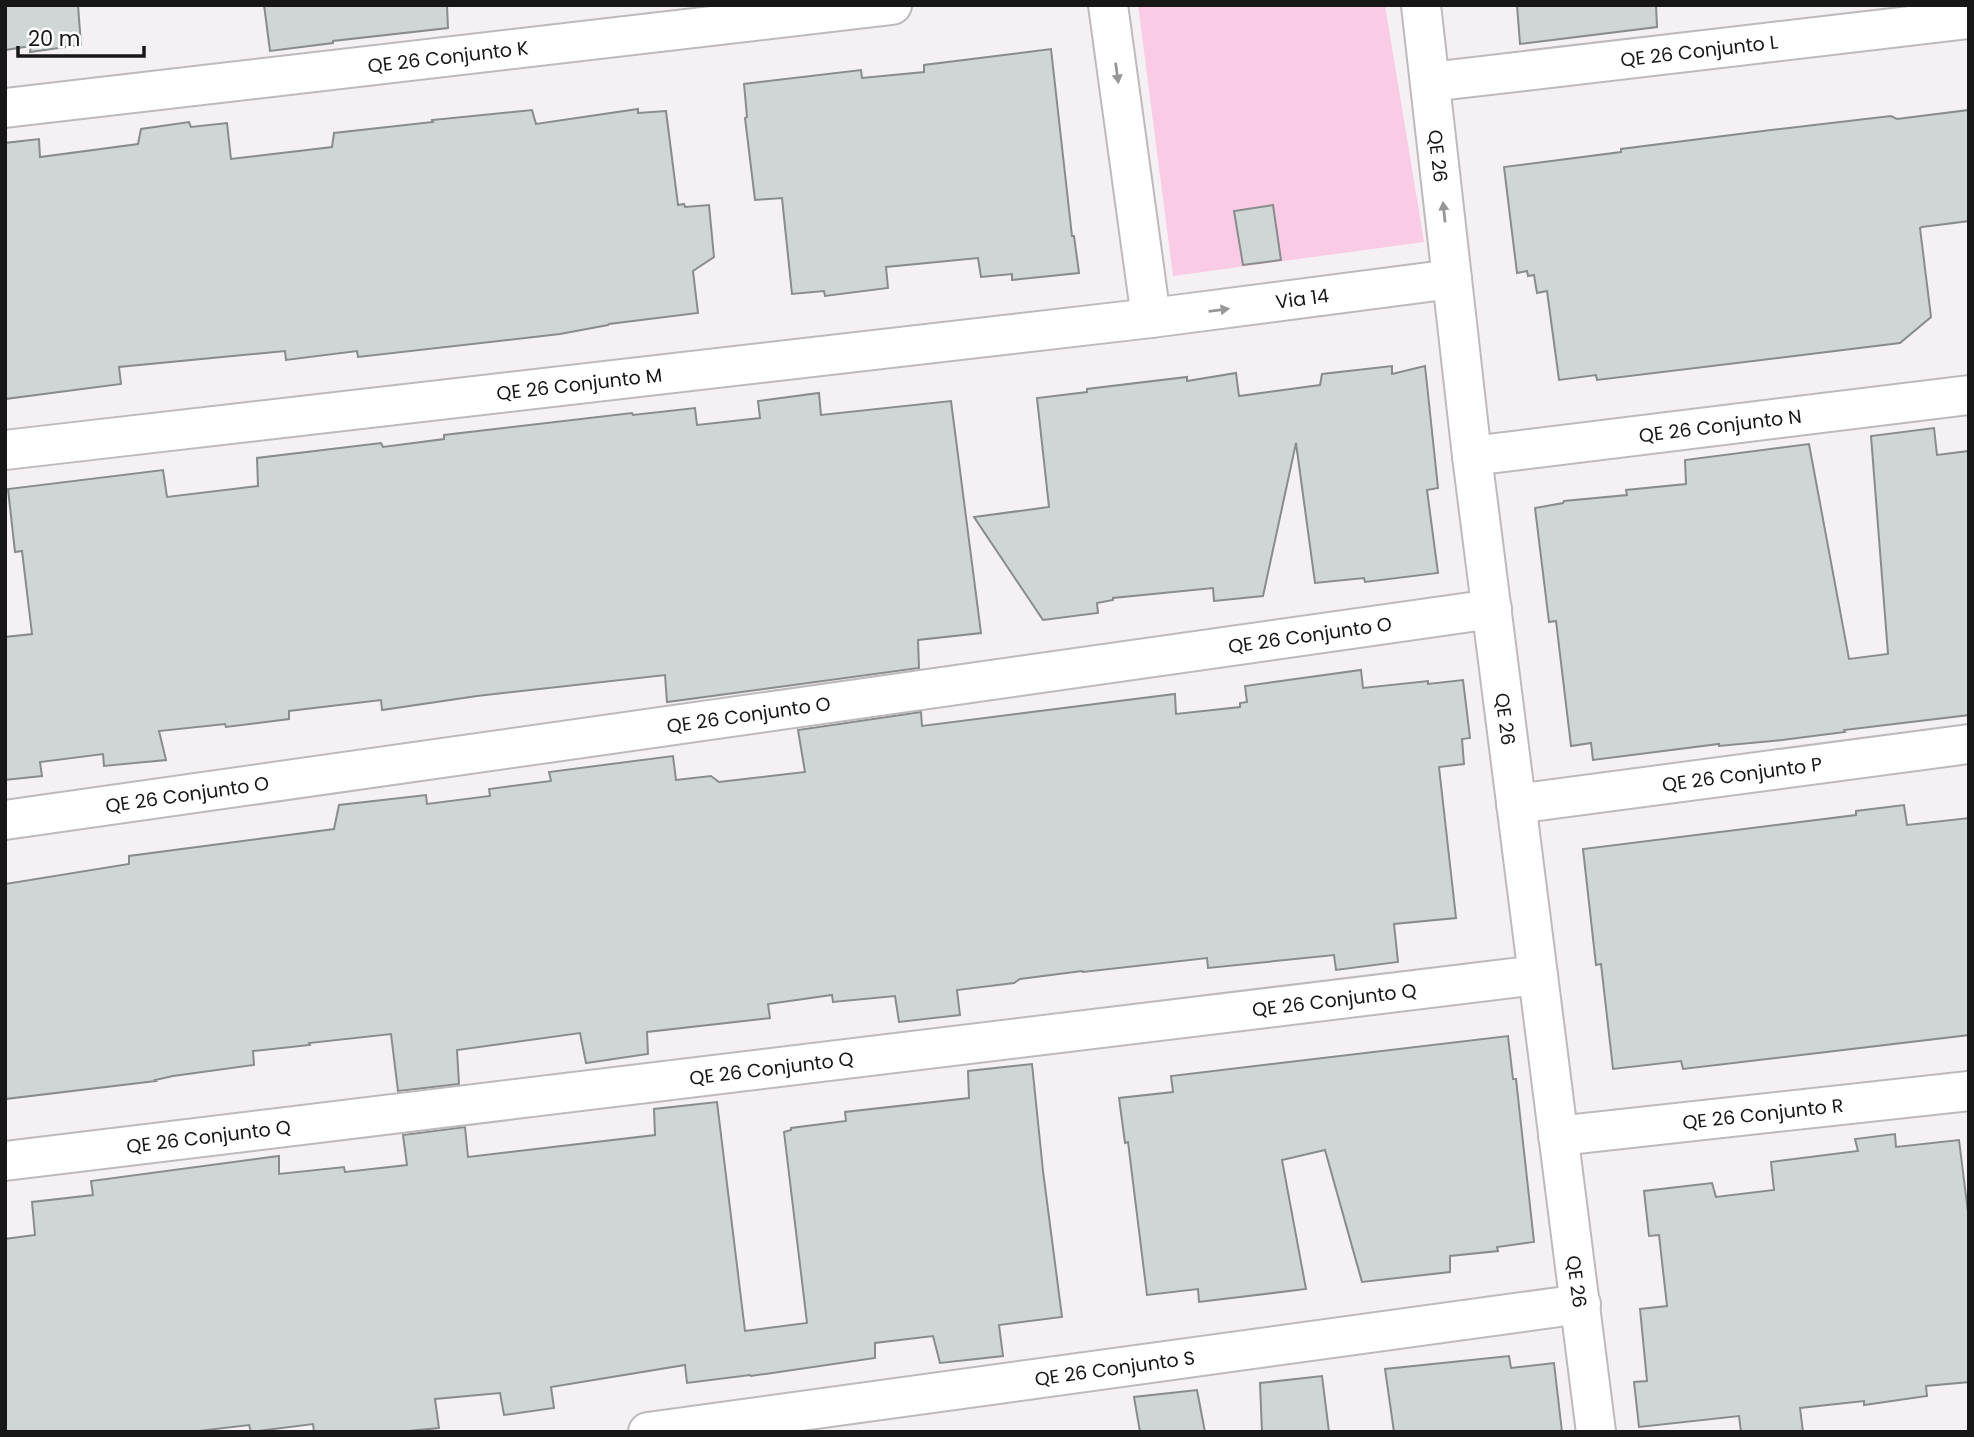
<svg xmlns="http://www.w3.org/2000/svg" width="1974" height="1437" viewBox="0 0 1974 1437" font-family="Poppins,sans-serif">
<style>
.green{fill:#facbe5}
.building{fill:#d0d5d5;stroke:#888c8c;stroke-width:2}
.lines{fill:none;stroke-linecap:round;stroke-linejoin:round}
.street-casing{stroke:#beb9bc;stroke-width:42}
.street{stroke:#fff;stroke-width:38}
.oneway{fill:#979797}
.labels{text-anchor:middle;stroke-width:7;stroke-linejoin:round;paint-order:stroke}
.street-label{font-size:19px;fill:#181718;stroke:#fff}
</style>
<rect width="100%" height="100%" fill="#f5f0f3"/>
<path class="green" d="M 1138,5 L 1385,5 L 1424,242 L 1173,276 Z"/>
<path class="building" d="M 5,5 L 78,5 L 81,45 L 30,52 L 31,46 L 5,50 Z
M 264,5 L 447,5 L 448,28 L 333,41 L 333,43 L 270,51 Z
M 1517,5 L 1656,5 L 1657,27 L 1520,44 Z
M 1051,49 L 1072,236 L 1074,236 L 1079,273 L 1012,280 L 1012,274 L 981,277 L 978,258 L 886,267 L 888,288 L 825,296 L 824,291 L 792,294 L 782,198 L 755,200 L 745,118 L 747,117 L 744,84 L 861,70 L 862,78 L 924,72 L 924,65 Z
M 638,109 L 638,113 L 666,111 L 678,205 L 684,204 L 685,207 L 709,205 L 714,257 L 693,271 L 698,313 L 609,324 L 608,325 L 560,334 L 358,357 L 357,351 L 286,360 L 285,351 L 119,367 L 121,384 L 5,399 L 5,143 L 39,139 L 40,157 L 138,144 L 141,129 L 189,122 L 191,127 L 227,123 L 231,159 L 332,147 L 334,133 L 433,122 L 432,120 L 532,110 L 536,124 Z
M 1969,110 L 1969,221 L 1922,227 L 1920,228 L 1931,317 L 1900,343 L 1597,380 L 1596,375 L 1559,380 L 1547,291 L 1537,293 L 1534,275 L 1528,276 L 1527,271 L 1517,273 L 1504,167 L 1621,152 L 1621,149 L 1771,130 L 1891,116 L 1897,119 Z
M 1273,205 L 1281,260 L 1243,265 L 1234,211 Z
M 1392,366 L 1392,374 L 1425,366 L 1438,488 L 1427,490 L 1438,573 L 1365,582 L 1364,578 L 1315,583 L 1296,443 L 1263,596 L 1214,601 L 1213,588 L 1113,598 L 1113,600 L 1097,603 L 1098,613 L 1043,620 L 974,517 L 1049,507 L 1037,398 L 1087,392 L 1087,389 L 1187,377 L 1187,381 L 1236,373 L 1239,396 L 1320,385 L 1322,374 Z
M 819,393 L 821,415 L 951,401 L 981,633 L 918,640 L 919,668 L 667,702 L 665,675 L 477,696 L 382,710 L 381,700 L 289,711 L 289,719 L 226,727 L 225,724 L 159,731 L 166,760 L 104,766 L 103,754 L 40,762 L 42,776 L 5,780 L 5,637 L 32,634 L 22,551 L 15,552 L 8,489 L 163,470 L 167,497 L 258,486 L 257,458 L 381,443 L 383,447 L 444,439 L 444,435 L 632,413 L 633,415 L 695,408 L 697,425 L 760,418 L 758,401 Z
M 1934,428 L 1937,455 L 1969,451 L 1969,715 L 1844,730 L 1845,732 L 1782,740 L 1719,746 L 1719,744 L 1593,760 L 1591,743 L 1571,746 L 1556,621 L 1549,622 L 1535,508 L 1563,503 L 1564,501 L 1627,495 L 1626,490 L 1686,484 L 1685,460 L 1809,444 L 1849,659 L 1888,654 L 1871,436 Z
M 1361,670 L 1363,688 L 1428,681 L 1428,684 L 1463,680 L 1470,738 L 1462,739 L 1464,764 L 1439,767 L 1456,918 L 1394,924 L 1398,962 L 1336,970 L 1334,955 L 1208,968 L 1207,958 L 1083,972 L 1082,971 L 1020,979 L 1014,983 L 957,990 L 960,1015 L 899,1022 L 895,996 L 833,1002 L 832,995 L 768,1004 L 770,1018 L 647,1032 L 648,1054 L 586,1063 L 580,1033 L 457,1050 L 459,1084 L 398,1091 L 391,1034 L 309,1043 L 310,1045 L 253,1051 L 254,1065 L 173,1076 L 155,1080 L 156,1081 L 5,1099 L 5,884 L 129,864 L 129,856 L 334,829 L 339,805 L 426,795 L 427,804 L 490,796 L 489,789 L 551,781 L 549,772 L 673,756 L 676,780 L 711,776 L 719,782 L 805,772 L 798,730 L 921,712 L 922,726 L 1175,694 L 1176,714 L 1240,707 L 1240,703 L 1247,702 L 1245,686 Z
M 1904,805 L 1907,825 L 1969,818 L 1969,1035 L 1683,1069 L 1681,1061 L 1613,1069 L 1601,964 L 1596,965 L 1583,849 L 1856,815 L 1856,811 Z
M 1508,1036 L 1513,1079 L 1516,1079 L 1534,1242 L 1497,1247 L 1498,1251 L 1450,1256 L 1450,1272 L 1362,1282 L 1325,1150 L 1282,1160 L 1306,1289 L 1199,1302 L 1198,1289 L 1147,1295 L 1128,1142 L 1125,1143 L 1119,1098 L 1173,1092 L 1171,1076 Z
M 1032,1064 L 1043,1171 L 1062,1317 L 999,1325 L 1003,1356 L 940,1363 L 933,1336 L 875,1343 L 875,1358 L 751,1376 L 750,1375 L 687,1383 L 685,1365 L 551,1387 L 554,1408 L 504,1415 L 500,1393 L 435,1399 L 439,1428 L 398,1432 L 314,1432 L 313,1424 L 251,1432 L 249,1425 L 190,1432 L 5,1432 L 5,1239 L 35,1235 L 32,1202 L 93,1195 L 91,1181 L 279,1156 L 279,1174 L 344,1167 L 345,1172 L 407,1165 L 403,1135 L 465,1127 L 468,1157 L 655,1135 L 654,1109 L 717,1102 L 745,1331 L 807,1323 L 784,1132 L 791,1130 L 791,1128 L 846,1121 L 845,1112 L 969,1098 L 968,1071 Z
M 1895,1134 L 1896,1147 L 1959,1140 L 1969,1220 L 1969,1382 L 1926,1386 L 1927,1396 L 1864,1405 L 1864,1401 L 1800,1408 L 1803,1432 L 1741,1432 L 1739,1416 L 1639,1427 L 1634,1382 L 1647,1381 L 1640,1309 L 1667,1306 L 1659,1235 L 1649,1236 L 1644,1191 L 1712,1183 L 1716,1197 L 1774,1190 L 1771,1162 L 1858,1151 L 1855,1139 Z
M 1509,1356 L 1511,1368 L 1554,1363 L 1562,1432 L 1394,1432 L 1385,1369 Z
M 1322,1376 L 1329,1432 L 1262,1432 L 1260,1383 Z
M 1197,1390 L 1205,1432 L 1140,1432 L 1134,1397 Z"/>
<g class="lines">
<defs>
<g id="street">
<path d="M 1108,5 L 1151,318"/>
<path id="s1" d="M 1421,5 L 1472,456 L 1596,1432"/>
<path id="s2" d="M 1430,82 L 1969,19"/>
<path id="s3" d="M 5,108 L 892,5"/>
<path id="s4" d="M 5,450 L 1151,318 L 1452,279"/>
<path id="s5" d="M 1472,456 L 1969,395"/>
<path id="s6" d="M 1516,804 L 1969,744"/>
<path id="s7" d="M 5,820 L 1492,609"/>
<path id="s8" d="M 1558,1136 L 1969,1091"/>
<path id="s9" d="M 5,1161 L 1538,975"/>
<path id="s10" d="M 648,1432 L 1581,1304"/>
</g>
</defs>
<use href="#street" class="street-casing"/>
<use href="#street" class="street"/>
</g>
<defs><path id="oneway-solid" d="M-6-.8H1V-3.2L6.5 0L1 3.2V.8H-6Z" transform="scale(1.75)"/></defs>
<g class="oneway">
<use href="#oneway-solid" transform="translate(1117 73) rotate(82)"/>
<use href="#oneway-solid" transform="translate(1444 212) rotate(-96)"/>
<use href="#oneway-solid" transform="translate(1219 310) rotate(-7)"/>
</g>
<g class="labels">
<g class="street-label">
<text dy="7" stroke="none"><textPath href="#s2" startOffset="271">QE 26 Conjunto L</textPath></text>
<text dy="7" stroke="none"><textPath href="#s3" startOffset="446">QE 26 Conjunto K</textPath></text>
<text dy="7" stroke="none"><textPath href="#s1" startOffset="152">QE 26</textPath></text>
<text dy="7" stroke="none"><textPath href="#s4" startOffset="1306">Via 14</textPath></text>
<text dy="7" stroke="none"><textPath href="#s4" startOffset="578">QE 26 Conjunto M</textPath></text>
<text dy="7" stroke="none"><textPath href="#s5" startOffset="250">QE 26 Conjunto N</textPath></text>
<text dy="7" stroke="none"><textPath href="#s7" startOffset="1318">QE 26 Conjunto O</textPath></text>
<text dy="7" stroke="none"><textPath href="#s7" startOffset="751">QE 26 Conjunto O</textPath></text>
<text dy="7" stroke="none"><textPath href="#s1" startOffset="719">QE 26</textPath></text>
<text dy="7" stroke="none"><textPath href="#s6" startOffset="228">QE 26 Conjunto P</textPath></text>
<text dy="7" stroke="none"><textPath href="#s7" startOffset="184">QE 26 Conjunto O</textPath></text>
<text dy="7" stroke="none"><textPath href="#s9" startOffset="1339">QE 26 Conjunto Q</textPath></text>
<text dy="7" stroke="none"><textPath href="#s9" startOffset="772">QE 26 Conjunto Q</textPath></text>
<text dy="7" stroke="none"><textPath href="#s8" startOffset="206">QE 26 Conjunto R</textPath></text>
<text dy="7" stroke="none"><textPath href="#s9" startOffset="205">QE 26 Conjunto Q</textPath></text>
<text dy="7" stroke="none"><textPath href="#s1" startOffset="1286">QE 26</textPath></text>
<text dy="7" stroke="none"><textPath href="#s10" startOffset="471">QE 26 Conjunto S</textPath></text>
</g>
</g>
<rect width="1974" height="1437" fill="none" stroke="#181718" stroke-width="14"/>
<path d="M18 46v10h126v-10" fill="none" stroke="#181718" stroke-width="3.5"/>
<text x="28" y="46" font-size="21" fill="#181718" stroke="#ffffff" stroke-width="5" paint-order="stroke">20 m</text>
</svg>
